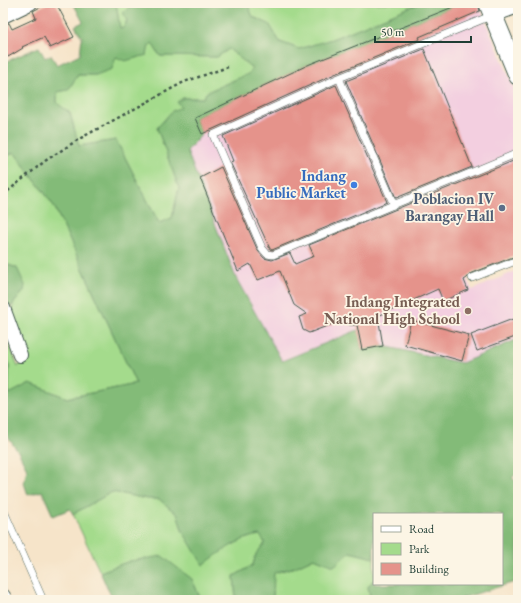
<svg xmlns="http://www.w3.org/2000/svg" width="521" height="603" viewBox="0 0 521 603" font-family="'EB Garamond',serif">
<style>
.built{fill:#f3cfe0}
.green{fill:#a4db8c;stroke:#628c60}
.forest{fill:#83bb78;stroke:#517c56;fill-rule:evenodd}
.building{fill:#e5938b}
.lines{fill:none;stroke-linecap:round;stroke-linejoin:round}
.service-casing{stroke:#3f564a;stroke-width:8}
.minor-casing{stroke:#3f564a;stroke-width:16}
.tertiary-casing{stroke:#3f564a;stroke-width:20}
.path{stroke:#3f564a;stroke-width:2.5;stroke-dasharray:3 3;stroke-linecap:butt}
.service{stroke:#fff;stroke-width:7}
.minor{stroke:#fff;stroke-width:14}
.tertiary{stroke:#fff;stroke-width:18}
.shop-dot{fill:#3f7fe0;stroke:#fcf5e5;stroke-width:1.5}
.service-dot{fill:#5c6f8a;stroke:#fcf5e5;stroke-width:1.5}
.education-dot{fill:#8d6e63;stroke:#fcf5e5;stroke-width:1.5}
.labels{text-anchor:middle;stroke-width:3.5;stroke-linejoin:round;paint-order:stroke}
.shop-label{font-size:15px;font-weight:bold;fill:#366cbe;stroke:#fcf5e5;text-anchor:end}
.service-label{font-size:15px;font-weight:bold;fill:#4e5e75;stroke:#fcf5e5;text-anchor:end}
.education-label{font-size:15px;font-weight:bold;fill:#785e54;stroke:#fcf5e5;text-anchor:end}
</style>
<rect width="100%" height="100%" fill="#fcf5e5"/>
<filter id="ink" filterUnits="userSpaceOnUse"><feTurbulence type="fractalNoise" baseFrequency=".025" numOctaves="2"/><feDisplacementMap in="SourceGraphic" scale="8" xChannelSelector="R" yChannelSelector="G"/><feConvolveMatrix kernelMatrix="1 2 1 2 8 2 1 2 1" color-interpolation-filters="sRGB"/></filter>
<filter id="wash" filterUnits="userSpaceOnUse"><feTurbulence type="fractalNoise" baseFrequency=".012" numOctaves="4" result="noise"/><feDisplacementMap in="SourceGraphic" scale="16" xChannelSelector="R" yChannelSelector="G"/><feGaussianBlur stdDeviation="0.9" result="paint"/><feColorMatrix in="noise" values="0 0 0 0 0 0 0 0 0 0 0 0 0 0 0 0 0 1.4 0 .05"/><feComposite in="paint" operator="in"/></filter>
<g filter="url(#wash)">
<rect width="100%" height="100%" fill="#f6e4c9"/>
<path class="built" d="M 463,3 L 478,3 L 518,97 L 518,180 L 450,241 L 472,290 L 518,270 L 518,339 L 463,363 L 383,346 L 362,350 L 358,330 L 282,361 L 236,278 L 187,151 L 202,134 L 195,118 L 310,64 Z"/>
<path class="green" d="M 116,3 L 143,3 L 123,13 L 127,20 L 124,27 L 120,28 Z
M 247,3 L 420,3 L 332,39 L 299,49 L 280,42 L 269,24 L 253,17 Z
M 152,43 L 160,56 L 217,57 L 229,49 L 253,69 L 248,74 L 207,92 L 203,98 L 183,98 L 181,107 L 157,128 L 179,188 L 172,218 L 159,223 L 116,140 L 79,146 L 70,113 L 57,104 L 57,92 L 68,90 L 78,75 L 96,75 L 116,57 Z
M 14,152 L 54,206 L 136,384 L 67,398 L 30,383 L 8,395 L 9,365 L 3,342 L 3,327 L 18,367 L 28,353 L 12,316 L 13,304 L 24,291 L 17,268 L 3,263 L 3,159 Z
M 112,492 L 148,499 L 159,499 L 178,515 L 182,530 L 228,547 L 248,537 L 261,534 L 265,543 L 256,554 L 253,565 L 234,576 L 236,600 L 201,600 L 192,579 L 130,561 L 100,572 L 73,514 Z
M 350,552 L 374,558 L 374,579 L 368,587 L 370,595 L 364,600 L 273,600 L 273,573 L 295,567 L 314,558 L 334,565 Z"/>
<path class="forest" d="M 73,3 L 116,3 L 120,28 L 124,27 L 127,21 L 123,13 L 129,7 L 140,5 L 143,3 L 247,3 L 253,17 L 269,24 L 280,42 L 299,49 L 332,39 L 420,3 L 463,3 L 310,64 L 195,118 L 202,134 L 187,151 L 236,278 L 282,361 L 358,330 L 362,350 L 383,346 L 462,363 L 518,339 L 518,472 L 512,478 L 518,483 L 518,581 L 462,598 L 463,600 L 364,600 L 370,595 L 368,587 L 374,579 L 374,584 L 502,584 L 502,514 L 374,514 L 374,558 L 350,552 L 334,566 L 314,558 L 295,567 L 274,573 L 273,600 L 236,600 L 234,576 L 253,565 L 256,554 L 265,543 L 260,535 C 238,538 221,552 203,565 L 182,530 L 178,515 L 159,499 L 148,499 L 112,492 L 73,514 L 70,509 L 53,516 L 42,491 L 28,495 L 24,483 L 27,469 L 19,453 L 3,430 L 3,342 L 9,365 L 9,394 L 30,383 L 67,398 L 136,384 L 54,206 L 14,152 L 3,159 L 3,101 L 9,96 L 3,83 L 3,63 L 39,47 L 45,58 L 51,55 L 57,65 L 80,54 L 82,37 L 75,26 L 83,22 ZM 152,43 L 160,56 L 217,57 L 229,49 L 253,69 L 248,74 L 207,92 L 203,98 L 183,98 L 177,102 L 181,107 L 172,111 L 157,128 L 179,188 L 172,218 L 159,223 L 116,140 L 79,146 L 70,113 L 57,103 L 57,92 L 68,90 L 78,75 L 96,75 L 112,69 L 116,57 L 125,61 L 147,55 L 149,46 Z
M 3,263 L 17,268 L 25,285 L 24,291 L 3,316 Z
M 162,556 L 192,579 L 201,600 L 113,600 L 100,572 L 130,561 Z"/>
<g id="blocks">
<path class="building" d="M 48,3 L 56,3 L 74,37 L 50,48 L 44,37 L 22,47 L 23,48 L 8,57 L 3,49 L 3,24 L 9,23 L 12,29 L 36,18 L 33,11 Z
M 463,3 L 478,3 L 480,11 L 419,37 L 420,39 L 337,73 L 202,134 L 195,118 L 310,64 Z
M 424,49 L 472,167 L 396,198 L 346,81 Z
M 336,85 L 387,202 L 272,250 L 270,249 L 230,162 L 233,161 L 223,136 Z
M 518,159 L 518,255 L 470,274 L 467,278 L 464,280 L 468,290 L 443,301 L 438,289 L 378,316 L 383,346 L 362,350 L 357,325 L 350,325 L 340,321 L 309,333 L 303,330 L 299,317 L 307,314 L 294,305 L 280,271 L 258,280 L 250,264 L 238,271 L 200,178 L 221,167 L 258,251 L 264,258 L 272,260 L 290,253 L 295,264 L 314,256 L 309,245 Z
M 518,317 L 518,336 L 477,351 L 471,335 Z
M 411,320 L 469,335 L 462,361 L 405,345 Z"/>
</g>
</g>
<g filter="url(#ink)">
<use href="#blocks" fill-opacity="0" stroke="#3f564a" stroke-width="1"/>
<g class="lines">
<defs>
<path id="service" d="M 493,15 L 339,78 L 213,135 L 262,248 L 267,254 L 273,255 L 518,153
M 339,78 L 394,205
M 472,278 L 518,260
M 3,509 L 43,600"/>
<path id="minor" d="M 493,15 L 518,6
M 3,16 L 30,3
M 3,308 L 20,355
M 3,596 L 5,600"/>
<path id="tertiary" d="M 488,3 L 518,76"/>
</defs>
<use href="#service" class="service-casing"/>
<use href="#minor" class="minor-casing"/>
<use href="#tertiary" class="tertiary-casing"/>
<path class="path" d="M 3,195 L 45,161 L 79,139 L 184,82 L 228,67"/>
<use href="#service" class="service"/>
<use href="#minor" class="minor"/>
<use href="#tertiary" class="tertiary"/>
</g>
</g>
<circle class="shop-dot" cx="354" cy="185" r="4"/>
<circle class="service-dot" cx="502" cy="208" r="4"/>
<circle class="education-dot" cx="468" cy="311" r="4"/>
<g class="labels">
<g class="shop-label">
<text x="346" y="181">Indang<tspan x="346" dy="17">Public Market</tspan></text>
</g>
<g class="service-label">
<text x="494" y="204">Poblacion IV<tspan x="494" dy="17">Barangay Hall</tspan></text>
</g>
<g class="education-label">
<text x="460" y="307">Indang Integrated<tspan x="460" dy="17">National High School</tspan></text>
</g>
</g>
<rect width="521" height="603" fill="none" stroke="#fcf5e5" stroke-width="16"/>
<rect x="373" y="513" width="130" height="72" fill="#fcf5e5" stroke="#a4ab9e"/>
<rect x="381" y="526" width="20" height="6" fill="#ffffff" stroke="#a4ab9e"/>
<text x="409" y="533" font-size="12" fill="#1f3d34">Road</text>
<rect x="381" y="543" width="20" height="12" fill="#a4db8c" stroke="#a4ab9e"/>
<text x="409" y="553" font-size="12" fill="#1f3d34">Park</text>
<rect x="381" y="563" width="20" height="12" fill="#e5938b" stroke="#a4ab9e"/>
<text x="409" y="573" font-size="12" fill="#1f3d34">Building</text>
<path d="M375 36v6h96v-6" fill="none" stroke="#1f3d34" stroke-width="2"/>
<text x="381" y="36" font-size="12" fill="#1f3d34" stroke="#fcf5e5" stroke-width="3" paint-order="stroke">50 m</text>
</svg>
